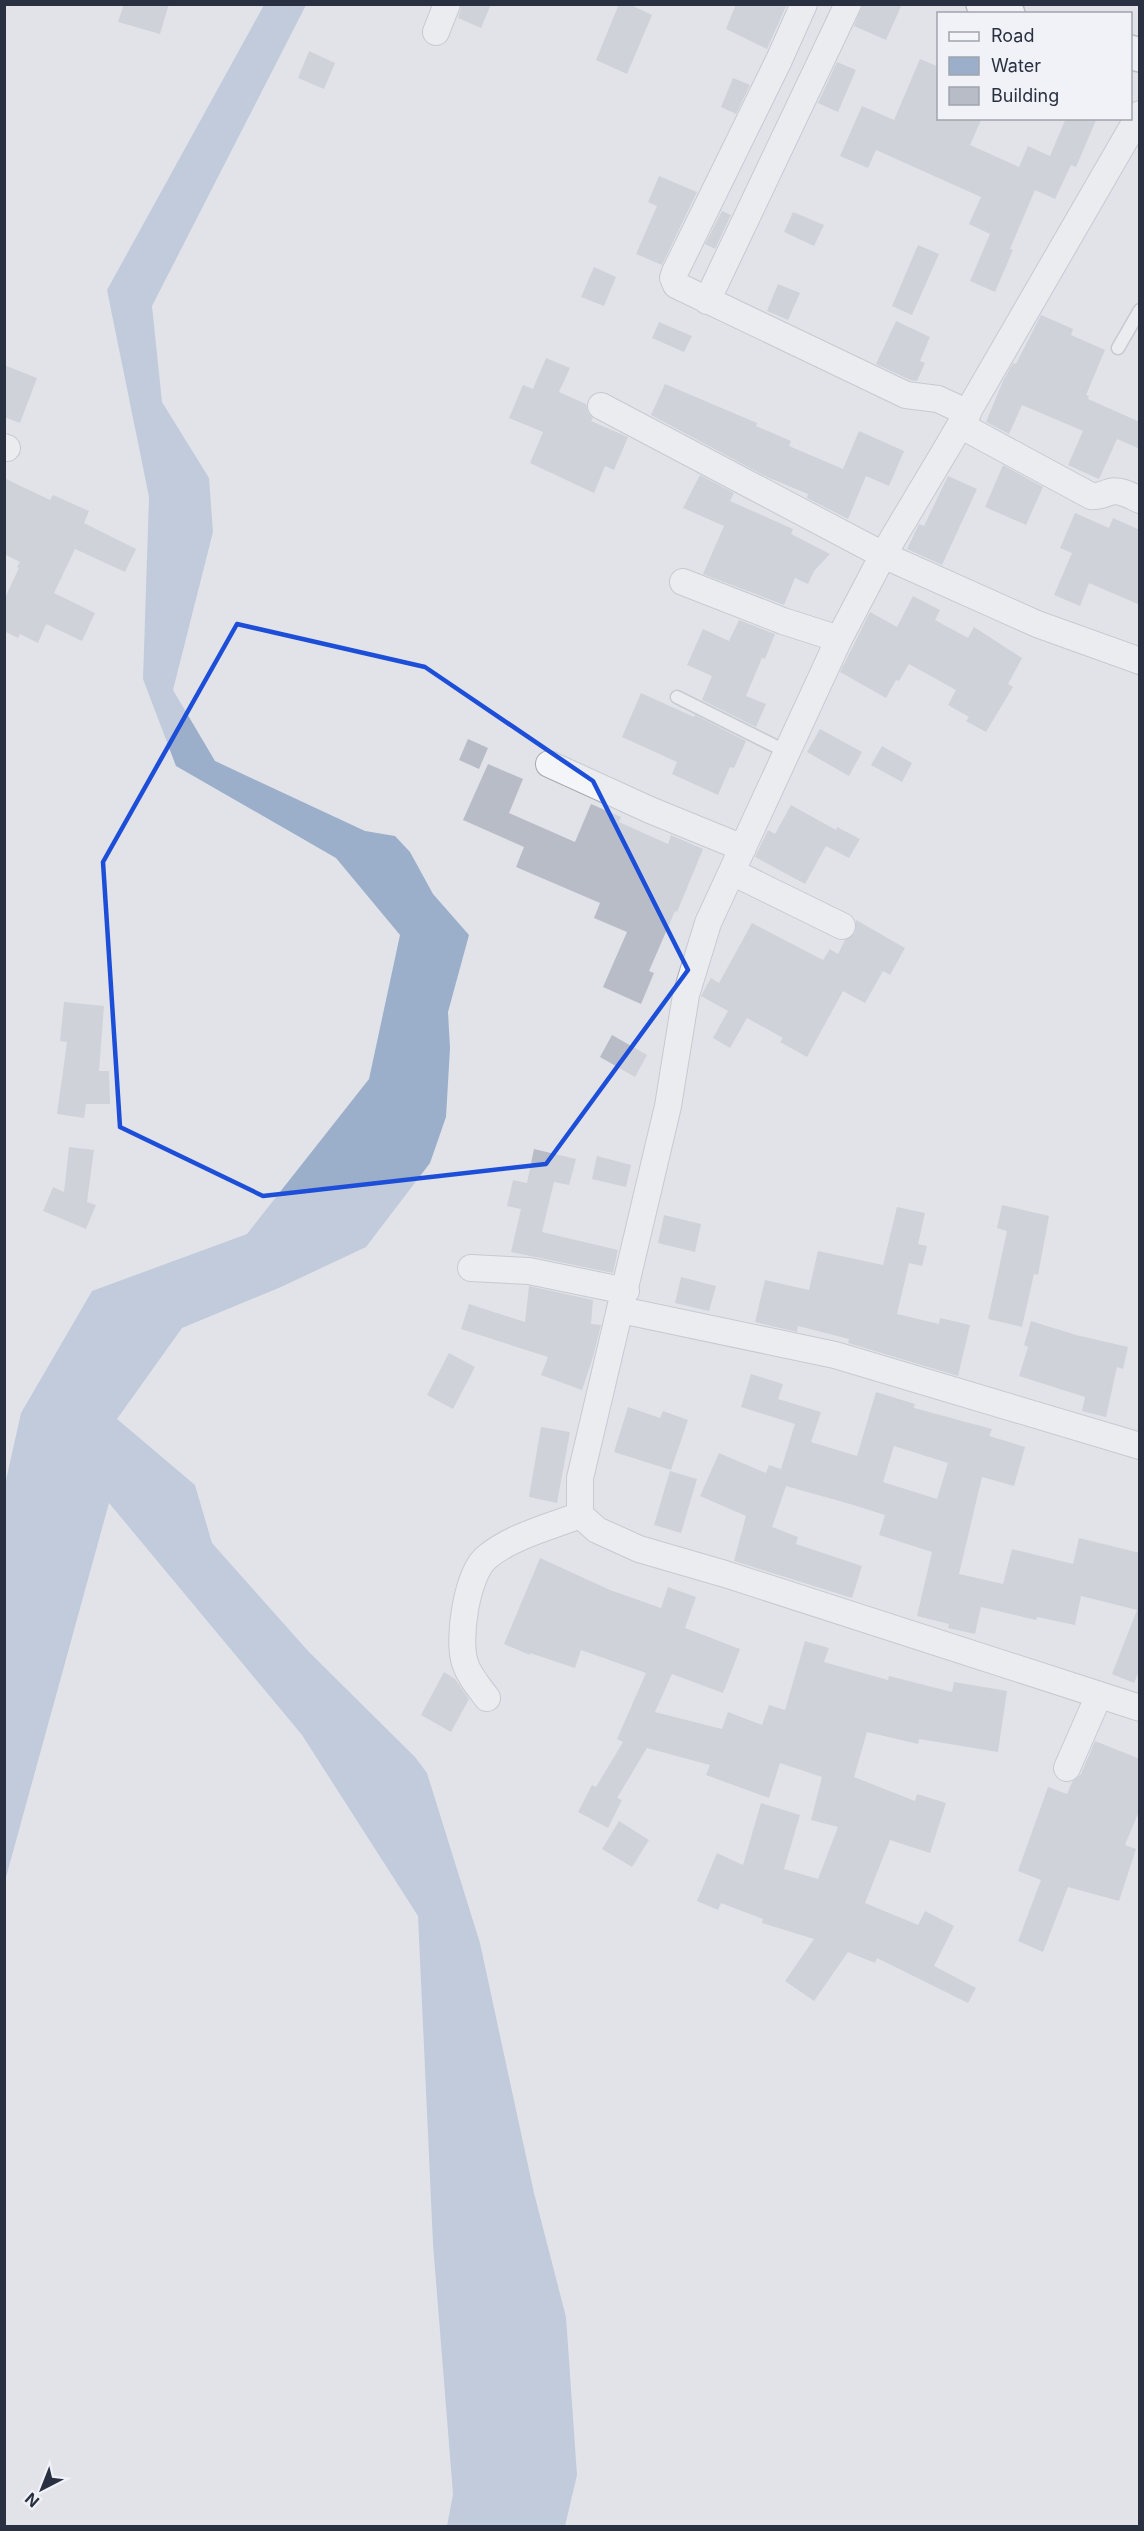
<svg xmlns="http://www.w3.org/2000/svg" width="1144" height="2531" viewBox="0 0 1144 2531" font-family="Inter,sans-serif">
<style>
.water{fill:#9baeca}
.building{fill:#b8bcc6;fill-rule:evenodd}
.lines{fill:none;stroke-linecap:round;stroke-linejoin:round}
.lane-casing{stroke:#a6aab3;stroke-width:15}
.street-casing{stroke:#a6aab3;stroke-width:28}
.highway-casing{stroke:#8890a0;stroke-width:36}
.lane{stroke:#f3f5f8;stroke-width:12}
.street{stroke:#f3f5f8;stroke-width:26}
.highway{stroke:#fff;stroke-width:33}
.marked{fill:none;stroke:#1d4ed8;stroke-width:4.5;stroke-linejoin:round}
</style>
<rect width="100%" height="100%" fill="#e1e3e9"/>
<path class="water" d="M 264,5 L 306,5 L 152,306 L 162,402 L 209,478 L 213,532 L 173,690 L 215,761 L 365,831 L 395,836 L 410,852 L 433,894 L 469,935 L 448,1012 L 450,1048 L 446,1117 L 430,1163 L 366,1247 L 281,1287 L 182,1328 L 117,1419 L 195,1485 L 212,1543 L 309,1652 L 415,1757 L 427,1773 L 480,1943 L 534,2193 L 566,2317 L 577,2475 L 565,2526 L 447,2526 L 453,2494 L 433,2244 L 418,1916 L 302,1735 L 109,1503 L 5,1881 L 4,1489 L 21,1413 L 92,1291 L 247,1234 L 369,1079 L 400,935 L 336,858 L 176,766 L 143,679 L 149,497 L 107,290 Z"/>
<path class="building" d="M 124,4 L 169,4 L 160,34 L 118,22 Z
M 462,4 L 491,4 L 481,28 L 458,18 Z
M 619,4 L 629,4 L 652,15 L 627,74 L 596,60 Z
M 736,4 L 787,4 L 767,49 L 726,29 Z
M 863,4 L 902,4 L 886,40 L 854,26 Z
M 309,51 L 335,63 L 324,89 L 298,78 Z
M 920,59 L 939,67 L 939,118 L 982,118 L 970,145 L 1019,167 L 1028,146 L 1050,156 L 1066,118 L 1097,118 L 1076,167 L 1071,165 L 1055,199 L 1035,190 L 1010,249 L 1013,250 L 995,292 L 970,281 L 990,234 L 969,224 L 981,197 L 876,150 L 868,168 L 840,156 L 862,106 L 894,120 Z
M 837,62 L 856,70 L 838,112 L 818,103 Z
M 733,78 L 750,85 L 736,114 L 721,107 Z
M 659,176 L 697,192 L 662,265 L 636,254 L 657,206 L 648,202 Z
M 722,211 L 731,215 L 715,249 L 705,244 Z
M 793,212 L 824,225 L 814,246 L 784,232 Z
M 918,245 L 939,254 L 912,315 L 892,306 Z
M 594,267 L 616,277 L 604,306 L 581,297 Z
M 778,284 L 800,293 L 788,320 L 767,311 Z
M 1041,315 L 1073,329 L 1071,335 L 1105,350 L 1086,395 L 1089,396 L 1088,399 L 1140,422 L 1140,449 L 1117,439 L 1099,479 L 1068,465 L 1083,431 L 1022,405 L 1009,434 L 986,422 L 1003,381 L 1013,363 L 1016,364 Z
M 896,321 L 930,337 L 920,361 L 925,363 L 917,381 L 910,380 L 876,364 Z
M 659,322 L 692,336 L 684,352 L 652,338 Z
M 546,358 L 570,368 L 559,392 L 586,404 L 588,413 L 593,418 L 591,421 L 628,437 L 614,470 L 605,466 L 594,493 L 530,463 L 543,432 L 509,418 L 523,385 L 533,389 Z
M 4,365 L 37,378 L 20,423 L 4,417 Z
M 665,384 L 757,423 L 756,426 L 791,441 L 789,446 L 843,469 L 859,431 L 904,451 L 889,486 L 866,476 L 848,519 L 807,498 L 808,494 L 767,477 L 651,415 Z
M 1003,465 L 1043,487 L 1026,525 L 985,507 Z
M 700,475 L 734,493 L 730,501 L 793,529 L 791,534 L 830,554 L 814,571 L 808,584 L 795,578 L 784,605 L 703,574 L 724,526 L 683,508 Z
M 948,476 L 977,489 L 942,565 L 907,549 L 919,524 L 924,526 Z
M 4,478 L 50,500 L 53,495 L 89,511 L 84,523 L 136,549 L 125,572 L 75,549 L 54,593 L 95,613 L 82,641 L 46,624 L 38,643 L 20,634 L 18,638 L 4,631 L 4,600 L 19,568 L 17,567 L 20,562 L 4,554 Z
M 1075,513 L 1109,528 L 1113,518 L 1140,530 L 1140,605 L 1089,583 L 1080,606 L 1054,595 L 1072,553 L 1060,548 Z
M 913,596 L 940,610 L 935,620 L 968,638 L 974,627 L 1022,658 L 1008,684 L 1013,687 L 986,732 L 966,721 L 969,717 L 948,705 L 956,690 L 909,664 L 899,681 L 896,680 L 886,698 L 840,672 L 870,612 L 897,627 Z
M 739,620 L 775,634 L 765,659 L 762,658 L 746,696 L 766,704 L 756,727 L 702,700 L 712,676 L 687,665 L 703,629 L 729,641 Z
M 641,693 L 694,717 L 695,715 L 746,741 L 734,768 L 730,767 L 718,795 L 672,774 L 677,762 L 622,737 Z
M 820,729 L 862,752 L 849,776 L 807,752 Z
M 468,739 L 488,748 L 479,769 L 459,760 Z
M 882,746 L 912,763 L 902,782 L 871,765 Z
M 488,764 L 523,779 L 509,813 L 575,842 L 591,804 L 621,817 L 619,822 L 668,844 L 671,835 L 703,849 L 677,912 L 675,911 L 649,971 L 654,973 L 641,1004 L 603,987 L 627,932 L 594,918 L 600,903 L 516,867 L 524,847 L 463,820 Z
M 791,805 L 836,830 L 837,827 L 860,839 L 849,858 L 826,846 L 805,884 L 755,857 L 768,830 L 775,834 Z
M 856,920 L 905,948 L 890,975 L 883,971 L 865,1003 L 843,991 L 807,1057 L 780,1042 L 783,1038 L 747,1018 L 730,1048 L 713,1038 L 728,1011 L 701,996 L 702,994 L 711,978 L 719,983 L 752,923 L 823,960 L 830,949 L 838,954 L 845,940 L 855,933 Z
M 64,1002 L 104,1006 L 99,1071 L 109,1071 L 110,1104 L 86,1104 L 84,1118 L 57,1114 L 67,1042 L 60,1041 Z
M 612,1035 L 647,1055 L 635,1077 L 600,1057 Z
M 69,1147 L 94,1150 L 87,1202 L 96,1205 L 86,1229 L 43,1211 L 53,1187 L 64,1192 Z
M 534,1149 L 576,1159 L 569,1185 L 554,1182 L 542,1232 L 618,1250 L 613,1273 L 511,1252 L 521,1209 L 507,1206 L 513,1180 L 527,1183 Z
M 597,1156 L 631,1165 L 626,1187 L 592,1179 Z
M 1002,1205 L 1049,1216 L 1038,1275 L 1034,1274 L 1022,1327 L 988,1319 L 1007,1231 L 997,1228 Z
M 897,1207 L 925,1213 L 918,1244 L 927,1246 L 922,1266 L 909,1263 L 897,1314 L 939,1324 L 940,1318 L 970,1325 L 958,1376 L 848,1343 L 849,1339 L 798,1326 L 797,1332 L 755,1322 L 765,1280 L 809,1290 L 818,1251 L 883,1265 Z
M 664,1215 L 701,1224 L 695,1252 L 658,1243 Z
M 681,1277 L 716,1286 L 709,1311 L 675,1303 Z
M 529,1286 L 593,1300 L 591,1324 L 601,1325 L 593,1357 L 582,1390 L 541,1375 L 548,1357 L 461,1329 L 469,1304 L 525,1322 Z
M 1031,1321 L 1076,1335 L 1128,1347 L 1123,1369 L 1117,1367 L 1106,1417 L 1082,1411 L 1085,1397 L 1019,1376 L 1028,1347 L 1024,1345 Z
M 449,1353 L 475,1367 L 453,1409 L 427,1395 Z
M 751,1374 L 783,1384 L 778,1399 L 821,1412 L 811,1442 L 857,1456 L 876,1392 L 915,1404 L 914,1408 L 992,1429 L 989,1436 L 1025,1447 L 1014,1486 L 982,1477 L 959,1574 L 1003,1584 L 1012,1549 L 1073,1564 L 1079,1538 L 1140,1553 L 1140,1669 L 1134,1683 L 1112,1674 L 1137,1610 L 1081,1596 L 1075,1625 L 1037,1617 L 1036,1620 L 981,1607 L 975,1634 L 948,1628 L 949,1624 L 917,1616 L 932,1552 L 879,1535 L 885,1515 L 850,1504 L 786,1486 L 772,1527 L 798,1537 L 796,1544 L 862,1566 L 852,1598 L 734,1561 L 746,1516 L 700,1496 L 719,1453 L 766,1473 L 769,1465 L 781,1469 L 795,1424 L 741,1407 ZM 894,1446 L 948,1463 L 937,1499 L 883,1482 Z
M 628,1407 L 660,1418 L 663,1411 L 688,1420 L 671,1470 L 614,1452 Z
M 541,1427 L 570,1432 L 557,1503 L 529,1497 Z
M 670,1471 L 697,1479 L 681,1533 L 654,1525 Z
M 540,1558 L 610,1590 L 661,1608 L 668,1587 L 696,1597 L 685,1628 L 740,1649 L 723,1693 L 672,1674 L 655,1712 L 722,1729 L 728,1712 L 762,1725 L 769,1705 L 785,1710 L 805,1641 L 829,1648 L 824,1662 L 888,1680 L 889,1676 L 952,1692 L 954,1682 L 1007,1691 L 998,1752 L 919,1739 L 918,1744 L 867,1732 L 854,1777 L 915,1801 L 917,1794 L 946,1803 L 930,1853 L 890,1840 L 865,1903 L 918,1925 L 925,1911 L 954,1926 L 934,1966 L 976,1988 L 968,2003 L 877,1958 L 875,1963 L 848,1952 L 814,2001 L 785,1981 L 814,1939 L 762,1923 L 763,1919 L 721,1903 L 718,1910 L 697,1901 L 717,1853 L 743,1865 L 761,1803 L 800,1815 L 784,1869 L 818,1879 L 838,1827 L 811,1820 L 822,1777 L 780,1763 L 769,1798 L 706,1775 L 710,1765 L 647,1748 L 617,1798 L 622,1800 L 608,1828 L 578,1812 L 592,1785 L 596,1787 L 623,1742 L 617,1739 L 646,1673 L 581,1650 L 575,1668 L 530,1653 L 530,1655 L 504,1644 Z
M 444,1672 L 455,1679 L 469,1699 L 451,1732 L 421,1715 Z
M 1095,1741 L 1140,1759 L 1140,1809 L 1125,1845 L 1136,1849 L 1119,1901 L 1068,1887 L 1043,1952 L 1018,1941 L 1041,1880 L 1018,1871 L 1048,1787 L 1067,1794 L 1072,1782 L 1081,1774 Z
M 619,1821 L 649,1840 L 632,1867 L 602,1849 Z"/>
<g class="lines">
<defs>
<path id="lane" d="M 1118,348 L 1140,310
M 677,697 L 787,752"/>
<path id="street" d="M 804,4 L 779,60 L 675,272 L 673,278 L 676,285 L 906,395 L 938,399 L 968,413
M 436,32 L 447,4
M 1140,114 L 948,446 L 883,555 L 839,639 L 708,923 L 686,995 L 668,1106 L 580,1478 L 580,1515 L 597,1530 L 639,1549 L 725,1574 L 1140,1708
M 707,301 L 848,4
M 601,406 L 883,555 L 1037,624 L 1140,661
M 960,425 L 1091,496 C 1099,497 1103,494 1110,492 C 1120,489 1131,496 1140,500
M 4,447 L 7,448
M 683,582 L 783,621 L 839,639
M 549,764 L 650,810 L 743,848
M 732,872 L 842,926
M 471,1268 L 529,1271 L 626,1291
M 621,1310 L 835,1355 L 1140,1446
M 487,1698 C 479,1687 469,1676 465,1663 C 457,1639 467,1573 487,1557 C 512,1536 550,1527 580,1515
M 1067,1768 L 1099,1695"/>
<path id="highway" d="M 983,4 L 1008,14
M 1130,52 L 1140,55"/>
</defs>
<use href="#lane" class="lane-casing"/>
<use href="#street" class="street-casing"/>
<use href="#highway" class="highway-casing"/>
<use href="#lane" class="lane"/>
<use href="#street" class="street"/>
<use href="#highway" class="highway"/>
</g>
<path d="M0 0H1144V2531H0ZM 237,624 L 425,667 L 593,781 L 688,970 L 546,1164 L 263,1196 L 120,1127 L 103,862 Z" fill="#e1e3e9" fill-opacity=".55" fill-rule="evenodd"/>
<path class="marked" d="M 237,624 L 425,667 L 593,781 L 688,970 L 546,1164 L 263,1196 L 120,1127 L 103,862 Z"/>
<rect width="1144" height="2531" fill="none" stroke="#293041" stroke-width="12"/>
<rect x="937" y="12" width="195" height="108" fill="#f0f2f7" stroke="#a0a4ae" stroke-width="1.5"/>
<rect x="949" y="32" width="30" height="9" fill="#f3f5f8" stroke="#a0a4ae" stroke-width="1.5"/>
<text x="991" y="42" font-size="18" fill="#293041">Road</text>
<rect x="949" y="57" width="30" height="18" fill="#9baeca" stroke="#a0a4ae" stroke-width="1.5"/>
<text x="991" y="72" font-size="18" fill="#293041">Water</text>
<rect x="949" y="87" width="30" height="18" fill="#b8bcc6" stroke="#a0a4ae" stroke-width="1.5"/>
<text x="991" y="102" font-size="18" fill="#293041">Building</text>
<g transform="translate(42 2489) rotate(222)" stroke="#f0f2f7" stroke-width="4.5" paint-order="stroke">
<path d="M0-4.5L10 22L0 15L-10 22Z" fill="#293041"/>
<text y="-9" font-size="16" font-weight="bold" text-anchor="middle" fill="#293041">N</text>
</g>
</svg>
